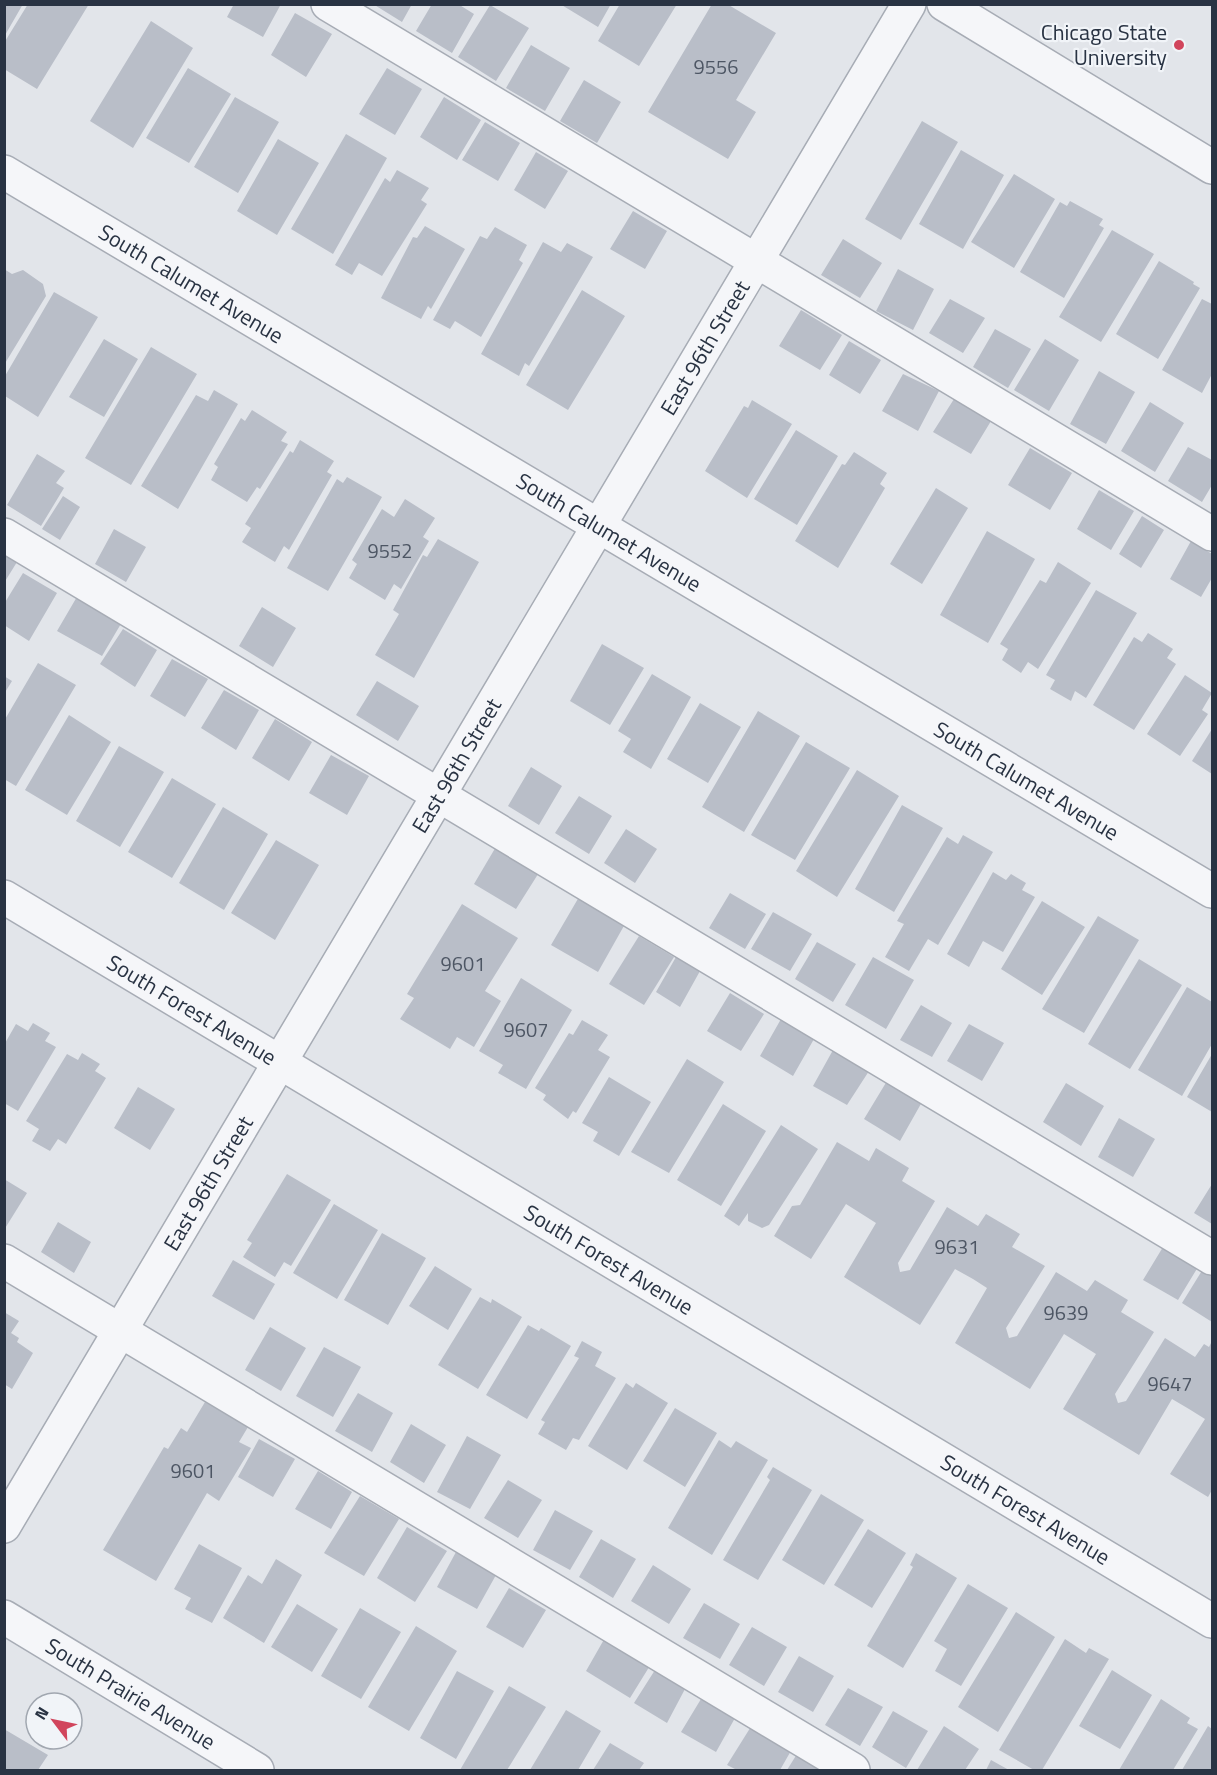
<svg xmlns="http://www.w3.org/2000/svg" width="1217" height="1775" viewBox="0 0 1217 1775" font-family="'Titillium Web',sans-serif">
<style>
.building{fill:#b9bec8}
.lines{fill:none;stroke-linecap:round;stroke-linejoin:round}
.minor-casing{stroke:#a7acb5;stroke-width:36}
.minor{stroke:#f5f6f9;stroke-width:33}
.poi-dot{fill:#d1455c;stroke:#f1f4f8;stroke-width:2}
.labels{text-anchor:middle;stroke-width:4.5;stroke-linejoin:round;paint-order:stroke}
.number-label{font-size:20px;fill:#4d5664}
.poi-label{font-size:22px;fill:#293343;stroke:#f1f4f8;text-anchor:end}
.street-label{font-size:22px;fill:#293343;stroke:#f1f4f8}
</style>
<rect width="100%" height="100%" fill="#e2e5ea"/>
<path class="building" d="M 4,4 L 23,4 L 4,37 Z
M 28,4 L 89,4 L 37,89 L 4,69 L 4,43 Z
M 234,4 L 281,4 L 263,37 L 227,17 Z
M 373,4 L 412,4 L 402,22 Z
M 432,4 L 458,4 L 474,14 L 452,53 L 416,31 Z
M 560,4 L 611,4 L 598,27 Z
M 620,4 L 677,4 L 639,66 L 598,41 Z
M 712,4 L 727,4 L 776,33 L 736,100 L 756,112 L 728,159 L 648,112 Z
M 490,5 L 529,28 L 496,81 L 458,57 Z
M 295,13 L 332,34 L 306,77 L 271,55 Z
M 151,21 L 193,48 L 133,148 L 90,121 Z
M 531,45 L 570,68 L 545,111 L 506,88 Z
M 188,68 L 231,94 L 189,163 L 146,138 Z
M 387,68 L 422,89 L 395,135 L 359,114 Z
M 584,80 L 621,102 L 597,143 L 560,121 Z
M 235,97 L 279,122 L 238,193 L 194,167 Z
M 444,97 L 481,120 L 457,160 L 420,137 Z
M 922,121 L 958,142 L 901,240 L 865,219 Z
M 485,122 L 520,143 L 498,181 L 462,160 Z
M 346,134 L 387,158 L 333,254 L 291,229 Z
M 278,139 L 319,163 L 277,235 L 237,211 Z
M 961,150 L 1004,175 L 963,249 L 919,224 Z
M 536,152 L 568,171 L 545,209 L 514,190 Z
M 397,170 L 429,188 L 421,200 L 427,204 L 382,276 L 359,263 L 352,275 L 335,265 L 385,178 L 390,182 Z
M 1014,174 L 1055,199 L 1014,268 L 971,242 Z
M 1070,201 L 1103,219 L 1099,225 L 1104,228 L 1064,298 L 1020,272 L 1060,202 L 1067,206 Z
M 633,211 L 667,231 L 645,269 L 610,249 Z
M 425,226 L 465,249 L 431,309 L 428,306 L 421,319 L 381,298 L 413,237 L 417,238 Z
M 495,227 L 527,245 L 519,260 L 523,263 L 481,337 L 455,321 L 450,329 L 433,320 L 480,236 L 487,239 Z
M 1112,230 L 1154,254 L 1101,342 L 1059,317 Z
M 843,239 L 882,263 L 860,298 L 821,275 Z
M 543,242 L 561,252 L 567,243 L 593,257 L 529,366 L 525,363 L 519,376 L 481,354 Z
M 1159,261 L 1194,282 L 1193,284 L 1200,288 L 1158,359 L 1116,334 Z
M 4,269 L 12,274 L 23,270 L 43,284 L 46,296 L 4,365 Z
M 898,269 L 934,289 L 913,330 L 876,311 Z
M 582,290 L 625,316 L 568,410 L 526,385 Z
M 54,292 L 98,317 L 38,417 L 5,396 L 5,376 Z
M 950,299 L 985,318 L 963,353 L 929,333 Z
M 1202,299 L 1212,304 L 1212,374 L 1202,393 L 1162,370 Z
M 801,310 L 842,335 L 820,370 L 779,346 Z
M 995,329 L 1031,349 L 1008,388 L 973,367 Z
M 104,339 L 138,359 L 104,417 L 69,397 Z
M 1045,339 L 1079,360 L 1049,411 L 1014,390 Z
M 849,341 L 881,360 L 860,394 L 829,375 Z
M 151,347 L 197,374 L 131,485 L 85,458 Z
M 1099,371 L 1135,392 L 1106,444 L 1070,424 Z
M 903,374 L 939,391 L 918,431 L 882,411 Z
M 214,390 L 238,404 L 178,509 L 141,486 L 196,395 L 208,401 Z
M 954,399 L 991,421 L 971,454 L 933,432 Z
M 752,400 L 792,424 L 747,498 L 705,471 L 744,406 L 748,408 Z
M 1150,402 L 1184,423 L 1155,472 L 1121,451 Z
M 252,410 L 287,432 L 281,441 L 288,444 L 260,489 L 257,487 L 247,502 L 211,480 L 218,467 L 214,464 L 241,418 L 245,421 Z
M 796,430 L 838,456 L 797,525 L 754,499 Z
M 300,440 L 334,461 L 327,472 L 332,475 L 289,550 L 284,546 L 275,562 L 242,542 L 251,528 L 245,524 L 290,451 L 293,453 Z
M 1188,447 L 1212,460 L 1212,485 L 1202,502 L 1168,481 Z
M 1030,448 L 1072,473 L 1050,510 L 1008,485 Z
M 854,452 L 887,473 L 880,484 L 885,488 L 838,568 L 795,541 L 842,464 L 845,465 Z
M 37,454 L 65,471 L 56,483 L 64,488 L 41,526 L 7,505 Z
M 347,477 L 382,497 L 328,591 L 287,568 L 337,479 L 343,483 Z
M 936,488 L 968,508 L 922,584 L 890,564 Z
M 1099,490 L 1134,511 L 1111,550 L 1077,529 Z
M 63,496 L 80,507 L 60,540 L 42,529 Z
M 405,499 L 435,518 L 423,537 L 429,541 L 401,589 L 394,584 L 385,600 L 349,578 L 357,564 L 352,560 L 382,509 L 394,517 Z
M 1142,516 L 1164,530 L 1141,568 L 1119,554 Z
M 114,529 L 146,547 L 126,582 L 95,564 Z
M 987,531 L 1035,559 L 988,643 L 940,615 Z
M 438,539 L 479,562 L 414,678 L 375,655 L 399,614 L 393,610 L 423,555 L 427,557 Z
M 1191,541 L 1212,554 L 1212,578 L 1201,597 L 1170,579 Z
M 4,555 L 17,562 L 4,583 Z
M 1058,562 L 1091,583 L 1038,669 L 1028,662 L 1021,673 L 1002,660 L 1008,649 L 1000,644 L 1040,580 L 1046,583 Z
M 23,573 L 57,593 L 29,641 L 4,625 L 4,604 Z
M 1096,590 L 1137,613 L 1086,698 L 1075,691 L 1071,701 L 1050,689 L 1055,680 L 1046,675 Z
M 78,595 L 122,622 L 102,656 L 57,631 Z
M 262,607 L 296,628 L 273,667 L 239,646 Z
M 123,629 L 157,650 L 135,687 L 100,664 Z
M 1148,633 L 1173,649 L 1167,658 L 1176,664 L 1134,730 L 1093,705 L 1134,637 L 1142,642 Z
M 602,644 L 644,668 L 610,725 L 570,701 Z
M 172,659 L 208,679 L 185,717 L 150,696 Z
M 38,663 L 76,685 L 16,786 L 4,779 L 4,721 Z
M 652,674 L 691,697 L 651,769 L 623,752 L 631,739 L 618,731 Z
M 1185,675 L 1212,693 L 1202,710 L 1208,714 L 1180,756 L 1147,734 Z
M 4,676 L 12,681 L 4,694 Z
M 377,681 L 419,706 L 398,741 L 356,715 Z
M 224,690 L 259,710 L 236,750 L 201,728 Z
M 700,703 L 741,727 L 708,783 L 667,759 Z
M 758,711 L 800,736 L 744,832 L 702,807 Z
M 69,715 L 111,742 L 67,815 L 25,790 Z
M 275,719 L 312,742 L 289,781 L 252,758 Z
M 1212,729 L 1212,774 L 1192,761 Z
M 806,742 L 850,768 L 795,860 L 751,835 Z
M 119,746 L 164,772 L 120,847 L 76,821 Z
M 331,755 L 369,776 L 347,815 L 309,793 Z
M 531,767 L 562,786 L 539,825 L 508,806 Z
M 857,770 L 899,796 L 837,897 L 796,871 Z
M 172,778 L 216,804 L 172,878 L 128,852 Z
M 579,796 L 612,816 L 589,854 L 555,833 Z
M 902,805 L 943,828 L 894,912 L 855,889 Z
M 223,807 L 268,834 L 224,910 L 179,883 Z
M 626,829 L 657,849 L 635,883 L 604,863 Z
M 963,835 L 993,852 L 938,945 L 928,939 L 909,971 L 885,957 L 904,924 L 897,921 L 947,837 L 958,844 Z
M 276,840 L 319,865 L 275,940 L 231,913 Z
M 497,845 L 540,871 L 516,909 L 474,884 Z
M 993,872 L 1006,880 L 1011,874 L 1026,883 L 1022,890 L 1035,897 L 1003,952 L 983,941 L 969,967 L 947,954 Z
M 730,893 L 766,914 L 745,949 L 709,928 Z
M 579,897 L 625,924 L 598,972 L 551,945 Z
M 1042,901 L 1085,927 L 1042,995 L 1001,969 Z
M 462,904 L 518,938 L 485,991 L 501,1001 L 474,1047 L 457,1037 L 450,1049 L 400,1019 L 414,998 L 407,994 Z
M 773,912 L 812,934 L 790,971 L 751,949 Z
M 1098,916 L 1139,940 L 1084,1033 L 1042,1009 Z
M 639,936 L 674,957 L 644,1005 L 609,984 Z
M 817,942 L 856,964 L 833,1002 L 795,979 Z
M 676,957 L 700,971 L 680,1007 L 656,992 Z
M 873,957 L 914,980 L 886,1029 L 845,1005 Z
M 1139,959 L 1182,985 L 1130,1069 L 1088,1044 Z
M 521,978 L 572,1010 L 526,1089 L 498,1073 L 503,1065 L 479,1051 Z
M 1187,987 L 1212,1002 L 1212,1044 L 1182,1096 L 1138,1070 Z
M 730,993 L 764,1014 L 741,1051 L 707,1031 Z
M 921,1005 L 952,1023 L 932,1057 L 900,1040 Z
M 781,1019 L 814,1039 L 793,1076 L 760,1056 Z
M 582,1020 L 608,1035 L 598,1050 L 610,1057 L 576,1113 L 573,1111 L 568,1119 L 543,1100 L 546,1095 L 535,1088 L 569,1033 L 573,1035 Z
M 33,1023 L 50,1033 L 45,1041 L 56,1047 L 18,1111 L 4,1103 L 4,1045 L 16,1024 L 28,1031 Z
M 969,1024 L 1004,1043 L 982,1081 L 947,1061 Z
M 833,1050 L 869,1071 L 847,1105 L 813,1086 Z
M 82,1053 L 100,1064 L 95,1071 L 106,1078 L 66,1144 L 58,1139 L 50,1151 L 32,1141 L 39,1129 L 26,1121 L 67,1054 L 78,1060 Z
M 1212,1054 L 1212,1112 L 1187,1097 Z
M 687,1059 L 724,1082 L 669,1173 L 631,1152 Z
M 609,1077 L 651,1102 L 619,1156 L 593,1141 L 598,1132 L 582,1123 Z
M 887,1081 L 922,1102 L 900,1141 L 864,1119 Z
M 1066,1083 L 1104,1106 L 1081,1146 L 1043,1122 Z
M 138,1087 L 175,1109 L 150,1150 L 114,1128 Z
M 723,1104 L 766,1131 L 721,1206 L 677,1180 Z
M 1119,1118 L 1155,1139 L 1133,1177 L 1098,1157 Z
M 781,1125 L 818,1149 L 769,1225 L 762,1228 L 748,1221 L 748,1213 L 739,1226 L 724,1216 Z
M 837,1142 L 869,1161 L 876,1148 L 909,1168 L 902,1181 L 935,1201 L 898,1263 L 900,1272 L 910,1270 L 947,1207 L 978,1226 L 986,1214 L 1020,1234 L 1012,1247 L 1045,1266 L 1006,1328 L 1009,1338 L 1017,1336 L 1056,1272 L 1087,1291 L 1095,1280 L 1128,1300 L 1121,1312 L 1154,1332 L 1115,1394 L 1118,1403 L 1126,1401 L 1165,1338 L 1195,1357 L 1204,1344 L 1209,1347 L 1212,1341 L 1212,1490 L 1208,1497 L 1170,1474 L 1205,1419 L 1189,1409 L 1172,1399 L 1139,1455 L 1063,1409 L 1096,1354 L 1064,1334 L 1030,1389 L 955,1343 L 987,1288 L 973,1279 L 955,1269 L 920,1325 L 844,1277 L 876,1223 L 846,1204 L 811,1259 L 774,1236 L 792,1206 L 800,1205 Z
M 287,1174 L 331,1200 L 291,1266 L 284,1262 L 275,1277 L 243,1257 L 252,1243 L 247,1240 Z
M 4,1179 L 27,1193 L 4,1230 Z
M 1212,1184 L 1212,1224 L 1194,1213 Z
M 334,1204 L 378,1230 L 337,1299 L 293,1273 Z
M 58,1222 L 91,1242 L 74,1273 L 41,1252 Z
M 382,1233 L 426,1258 L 388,1325 L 344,1300 Z
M 1163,1247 L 1198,1267 L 1178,1300 L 1143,1280 Z
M 233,1260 L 275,1284 L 254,1320 L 212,1296 Z
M 435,1266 L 472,1289 L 448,1330 L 409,1306 Z
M 1203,1269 L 1212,1275 L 1212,1322 L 1182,1303 Z
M 480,1297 L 491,1303 L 492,1299 L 522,1317 L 478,1389 L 438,1365 Z
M 4,1312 L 19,1321 L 11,1333 L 19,1338 L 17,1342 L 33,1353 L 12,1389 L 4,1384 Z
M 528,1325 L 539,1331 L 541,1328 L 571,1346 L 527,1419 L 486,1395 Z
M 270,1327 L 306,1348 L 281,1391 L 245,1370 Z
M 582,1341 L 602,1352 L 595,1366 L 616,1378 L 579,1440 L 573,1438 L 566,1450 L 538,1434 L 545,1422 L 541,1420 L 579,1358 L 574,1356 Z
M 324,1347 L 361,1367 L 333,1417 L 296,1396 Z
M 626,1383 L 633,1388 L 636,1383 L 668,1403 L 627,1470 L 588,1446 Z
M 358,1393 L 393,1413 L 372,1452 L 335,1431 Z
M 205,1402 L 248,1427 L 239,1442 L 251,1448 L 219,1501 L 207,1493 L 156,1581 L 103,1550 L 164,1447 L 168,1449 L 181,1428 L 187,1432 Z
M 675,1408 L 717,1433 L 685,1487 L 643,1461 Z
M 411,1424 L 446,1445 L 424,1483 L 390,1462 Z
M 467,1436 L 501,1455 L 470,1509 L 437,1492 Z
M 259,1439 L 295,1459 L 273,1497 L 238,1477 Z
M 719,1440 L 731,1448 L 736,1441 L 768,1460 L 712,1555 L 668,1528 Z
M 773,1467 L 812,1490 L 758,1580 L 723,1560 L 770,1480 L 767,1477 Z
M 318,1471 L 352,1492 L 331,1529 L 295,1509 Z
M 508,1480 L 542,1500 L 518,1538 L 484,1518 Z
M 821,1494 L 864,1520 L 824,1585 L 782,1560 Z
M 360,1496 L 399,1519 L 364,1576 L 324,1553 Z
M 555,1510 L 593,1531 L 570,1570 L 533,1550 Z
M 407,1527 L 447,1551 L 415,1602 L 377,1578 Z
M 868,1529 L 906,1553 L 872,1608 L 834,1585 Z
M 601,1539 L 636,1559 L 613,1598 L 579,1577 Z
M 199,1544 L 242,1568 L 212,1623 L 185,1609 L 191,1598 L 174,1589 Z
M 456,1552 L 496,1575 L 477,1609 L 437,1587 Z
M 916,1553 L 957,1578 L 903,1668 L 867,1646 L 913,1567 L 910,1565 Z
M 276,1559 L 302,1575 L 264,1643 L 223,1618 L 248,1575 L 262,1584 Z
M 653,1565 L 691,1589 L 669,1624 L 631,1601 Z
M 968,1584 L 1008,1608 L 961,1686 L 935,1671 L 947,1649 L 934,1641 Z
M 509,1588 L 546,1610 L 523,1648 L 486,1627 Z
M 704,1603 L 740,1624 L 720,1659 L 683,1638 Z
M 297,1604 L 338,1629 L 312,1672 L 271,1647 Z
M 360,1608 L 401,1632 L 361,1699 L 321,1676 Z
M 1016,1612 L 1055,1637 L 998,1732 L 958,1707 Z
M 416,1626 L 457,1651 L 409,1731 L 368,1707 Z
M 752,1627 L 787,1647 L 764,1686 L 729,1665 Z
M 606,1636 L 651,1664 L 630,1698 L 586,1671 Z
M 1065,1639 L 1086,1653 L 1089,1648 L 1109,1659 L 1042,1770 L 1034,1770 L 999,1750 Z
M 799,1656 L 834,1676 L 813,1712 L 778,1692 Z
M 655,1670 L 685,1689 L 667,1723 L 634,1703 Z
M 1112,1670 L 1152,1695 L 1120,1749 L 1079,1726 Z
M 457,1671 L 494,1691 L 456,1759 L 420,1738 Z
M 509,1686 L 546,1707 L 507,1770 L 460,1770 Z
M 848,1688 L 883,1707 L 860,1746 L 825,1725 Z
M 701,1699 L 735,1718 L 716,1752 L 681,1732 Z
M 1161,1699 L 1190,1718 L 1187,1723 L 1198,1729 L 1173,1770 L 1119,1770 Z
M 566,1710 L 601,1731 L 578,1770 L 530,1770 Z
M 893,1711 L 928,1731 L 906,1768 L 872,1747 Z
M 752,1725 L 792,1749 L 780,1770 L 737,1770 L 727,1765 Z
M 944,1726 L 979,1749 L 965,1770 L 917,1770 Z
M 1208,1726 L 1212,1729 L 1212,1770 L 1182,1770 Z
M 4,1729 L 48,1755 L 38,1770 L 4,1770 Z
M 610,1743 L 644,1763 L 639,1770 L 593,1770 Z
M 797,1754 L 823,1770 L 787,1770 Z
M 991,1760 L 1009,1770 L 986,1770 Z"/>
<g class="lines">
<defs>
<g id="minor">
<path d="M 328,4 L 1212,534"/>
<path d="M 944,4 L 1212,167"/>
<path id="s1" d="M 4,172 L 1212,891"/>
<path d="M 4,535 L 1212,1258"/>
<path id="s2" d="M 4,897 L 1212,1621"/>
<path d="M 4,1261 L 853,1770"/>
<path id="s3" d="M 4,1526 L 909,4"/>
<path id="s4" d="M 4,1617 L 257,1770"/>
</g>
</defs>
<use href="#minor" class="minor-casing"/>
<use href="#minor" class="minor"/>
</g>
<circle class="poi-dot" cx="1179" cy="45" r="6"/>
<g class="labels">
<g class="number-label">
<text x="716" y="74">9556</text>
<text x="390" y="558">9552</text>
<text x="463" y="971">9601</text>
<text x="526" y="1037">9607</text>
<text x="957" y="1254">9631</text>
<text x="1066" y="1320">9639</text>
<text x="1170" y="1391">9647</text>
<text x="193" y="1478">9601</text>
</g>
<g class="poi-label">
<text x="1167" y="40">Chicago State<tspan x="1167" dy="25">University</tspan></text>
</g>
<g class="street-label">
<text dy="8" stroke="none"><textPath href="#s1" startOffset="218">South Calumet Avenue</textPath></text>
<text dy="8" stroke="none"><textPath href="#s3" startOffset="1371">East 96th Street</textPath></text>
<text dy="8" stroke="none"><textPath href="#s1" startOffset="704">South Calumet Avenue</textPath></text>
<text dy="8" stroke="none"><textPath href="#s3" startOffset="885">East 96th Street</textPath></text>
<text dy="8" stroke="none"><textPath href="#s1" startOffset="1190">South Calumet Avenue</textPath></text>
<text dy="8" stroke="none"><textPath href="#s2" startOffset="219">South Forest Avenue</textPath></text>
<text dy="8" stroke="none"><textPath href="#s3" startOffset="399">East 96th Street</textPath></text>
<text dy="8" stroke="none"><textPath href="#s2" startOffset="705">South Forest Avenue</textPath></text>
<text dy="8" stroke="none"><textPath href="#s2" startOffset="1191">South Forest Avenue</textPath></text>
<text dy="8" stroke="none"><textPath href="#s4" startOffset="148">South Prairie Avenue</textPath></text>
</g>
</g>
<rect width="1217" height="1775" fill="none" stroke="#293343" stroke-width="12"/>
<g transform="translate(54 1721) rotate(302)"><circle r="28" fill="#f1f4f8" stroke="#a1a7b0" stroke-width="1.5"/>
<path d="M0-4.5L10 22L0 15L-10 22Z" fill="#d1455c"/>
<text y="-9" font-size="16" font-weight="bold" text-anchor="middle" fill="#293343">N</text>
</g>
</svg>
